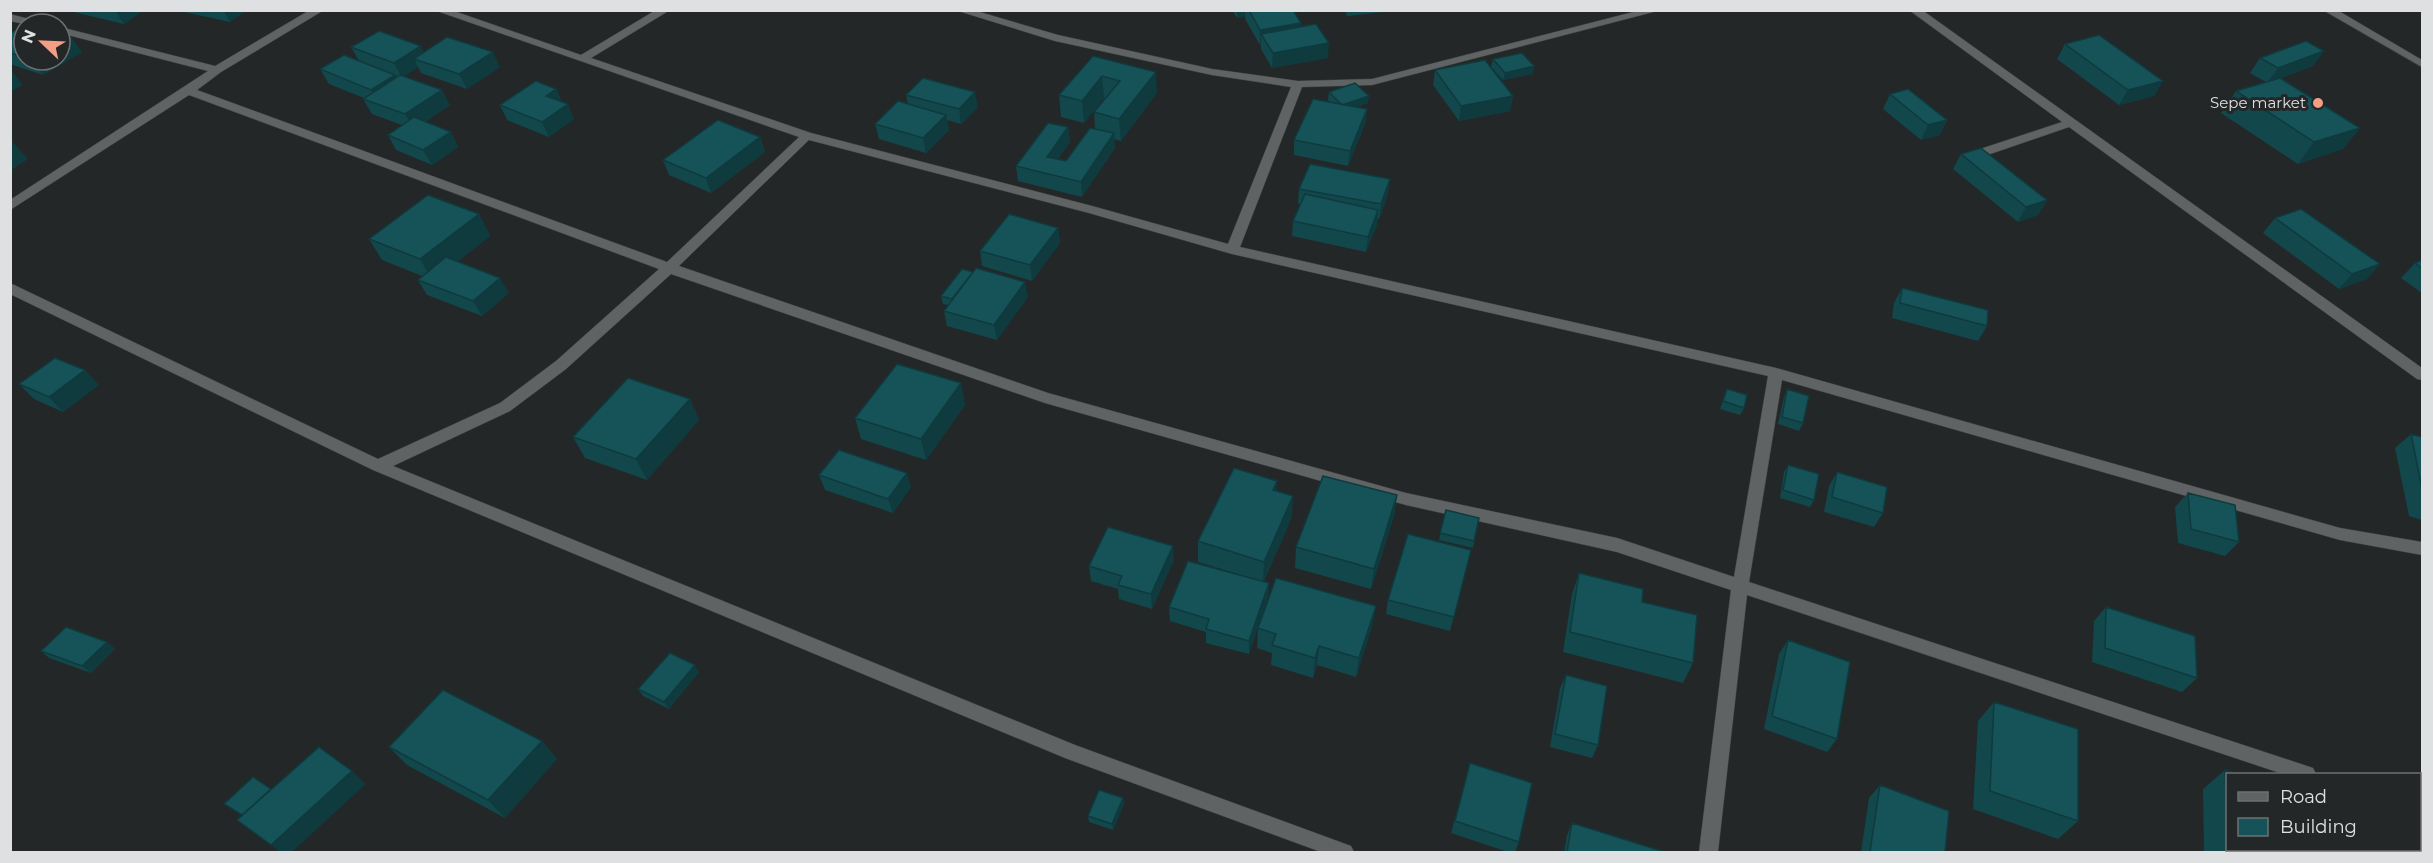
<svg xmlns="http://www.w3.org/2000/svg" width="2433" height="863" viewBox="0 0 2433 863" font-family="Montserrat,sans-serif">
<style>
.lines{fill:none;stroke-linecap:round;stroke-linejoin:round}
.minor-casing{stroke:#3f4242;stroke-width:1}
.minor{fill:#5f6363;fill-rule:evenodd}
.wall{fill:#12474c}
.shaded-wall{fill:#0f3a3e}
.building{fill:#155358;stroke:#0f3a3e;stroke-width:1.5}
.poi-dot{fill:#f49e86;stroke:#242727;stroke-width:2}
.labels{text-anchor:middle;stroke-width:6;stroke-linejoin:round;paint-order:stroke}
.far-poi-label{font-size:15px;fill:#dee0e1;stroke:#242727;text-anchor:end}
</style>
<rect width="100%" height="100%" fill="#242727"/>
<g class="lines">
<defs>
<path id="minor" d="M 310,10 L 324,10 L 221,72 L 197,90 L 667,262 L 799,137 L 434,10 L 451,10 L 581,55 L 656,10 L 670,10 L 591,58 L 811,133 L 1092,206 L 1228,244 L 1291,87 L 1212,75 L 1055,41 L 955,10 L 973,10 L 1058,35 L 1212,69 L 1298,81 L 1372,79 L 1641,10 L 1661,10 L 1372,85 L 1302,87 L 1240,247 L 1776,368 L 2340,528 L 2422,542 L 2422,555 L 2340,540 L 1782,380 L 1749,582 L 2307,766 L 2313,768 L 2316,774 L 2283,774 L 1747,595 L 1718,852 L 1699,852 L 1731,590 L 1617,552 L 1406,505 L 1045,403 L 671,274 L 566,369 L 510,411 L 393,466 L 1075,745 L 1351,846 L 1354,852 L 1321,852 L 1065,758 L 373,470 L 10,294 L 10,283 L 378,459 L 500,403 L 556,361 L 659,269 L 189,95 L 10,210 L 10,200 L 208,71 L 60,33 L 60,27 L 215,66 ZM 809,140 L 1089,213 L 1232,254 L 1768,376 L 1734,577 L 1617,538 L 1406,493 L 1048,393 L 679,266 Z
M 1909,10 L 1922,10 L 2422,368 L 2422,380 L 2417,379 L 2069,127 L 1970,161 L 1962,161 L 1960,158 L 1962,155 L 2062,122 Z
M 2323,10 L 2337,10 L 2422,60 L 2422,67 Z
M 10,14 L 40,22 L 42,24 L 24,24 L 10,21 Z
M 2420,803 L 2422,804 L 2422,822 L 2420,821 Z"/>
</defs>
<use href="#minor" class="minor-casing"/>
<use href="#minor" class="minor"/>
</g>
<path class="wall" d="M 65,10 L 144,10 L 124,24 Z
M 175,10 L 247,10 L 230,22 Z
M 1232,10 L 1293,10 L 1300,27 L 1328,58 L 1272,68 L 1261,49 L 1261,45 L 1260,45 L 1245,19 L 1245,16 L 1237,18 Z
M 1345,10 L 1401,10 L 1347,16 Z
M 24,26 L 24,60 L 60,60 L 71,37 L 82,52 L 43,75 L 10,64 L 10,33 Z
M 2065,44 L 2163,81 L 2154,96 L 2119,105 L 2057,59 Z
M 351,47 L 424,52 L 500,67 L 467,89 L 421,73 L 418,67 L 404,76 L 450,105 L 425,122 L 451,132 L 458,147 L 432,165 L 396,150 L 388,135 L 402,125 L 372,114 L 363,99 L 364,98 L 329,84 L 320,69 L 359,61 Z
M 2324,51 L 2313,66 L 2281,78 L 2360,128 L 2343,149 L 2298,164 L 2221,113 L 2236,91 L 2266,82 L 2250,73 L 2260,58 Z
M 1093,56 L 1157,93 L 1121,141 L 1114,139 L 1115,148 L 1082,197 L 1018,181 L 1016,166 L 1068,127 L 1070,142 L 1058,159 L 1066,161 L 1095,129 L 1094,112 L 1105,98 L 1104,98 L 1084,123 L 1061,117 L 1059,95 Z
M 1493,59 L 1533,74 L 1503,80 L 1491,67 Z
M 1435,70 L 1513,96 L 1510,111 L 1459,121 L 1433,85 Z
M 556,89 L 562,102 L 574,119 L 549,137 L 507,120 L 500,105 Z
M 1329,92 L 1368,103 L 1357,107 L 1367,109 L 1365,124 L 1348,166 L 1294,155 L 1294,140 L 1331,103 L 1328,100 Z
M 1890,94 L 1947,120 L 1940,135 L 1921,140 L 1883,109 Z
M 906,95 L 978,107 L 961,124 L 947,120 L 949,130 L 926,153 L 879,139 L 875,124 L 908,104 Z
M 760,137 L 765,152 L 711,193 L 669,175 L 663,160 Z
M 1961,154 L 2047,200 L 2038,215 L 2018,222 L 1953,169 Z
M 1299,189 L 1388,194 L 1379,219 L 1377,219 L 1377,225 L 1366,252 L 1292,236 L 1293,221 L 1300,204 L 1298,204 Z
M 479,214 L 490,236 L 457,262 L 509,293 L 482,316 L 427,295 L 418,280 L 422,276 L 382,260 L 369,239 Z
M 2275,218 L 2380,264 L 2367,279 L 2339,289 L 2263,233 Z
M 1058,228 L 1060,243 L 1032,281 L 982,266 L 980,251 Z
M 2422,260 L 2422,293 L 2401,278 L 2415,263 Z
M 973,272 L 1028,297 L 997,340 L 947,326 L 944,311 L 948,305 L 943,304 L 941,296 Z
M 1902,288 L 1987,326 L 1978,341 L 1892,318 L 1894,303 Z
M 961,383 L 965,405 L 926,460 L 861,439 L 855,418 Z
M 19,384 L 99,385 L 63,412 L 34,399 Z
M 1727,389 L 1744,408 L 1740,415 L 1720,409 Z
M 1787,389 L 1803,423 L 1799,431 L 1778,424 L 1784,397 Z
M 690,399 L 699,420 L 647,480 L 585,458 L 573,437 Z
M 2411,434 L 2422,437 L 2422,520 L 2409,516 L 2395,448 Z
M 1788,465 L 1814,500 L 1810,507 L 1780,498 L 1784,472 Z
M 1837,472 L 1883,513 L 1874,527 L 1824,512 L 1829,486 Z
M 819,475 L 911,487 L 893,513 L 825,490 Z
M 1277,491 L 1292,517 L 1264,581 L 1269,583 L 1268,597 L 1249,654 L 1206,643 L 1206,632 L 1170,621 L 1169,607 L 1238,574 L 1198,562 L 1198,541 Z
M 2188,493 L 2239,542 L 2225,556 L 2178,543 L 2175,507 Z
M 1397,495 L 1394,516 L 1371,589 L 1295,568 L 1296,547 Z
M 1446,510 L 1479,518 L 1473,548 L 1439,540 Z
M 1471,550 L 1450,631 L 1386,614 L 1388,600 Z
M 1174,560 L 1152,609 L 1119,599 L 1118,589 L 1091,581 L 1089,566 Z
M 1579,573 L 1642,602 L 1693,663 L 1683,683 L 1563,652 L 1572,594 Z
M 1376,606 L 1372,626 L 1356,677 L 1317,665 L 1313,678 L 1271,665 L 1272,653 L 1257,648 L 1258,628 Z
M 2106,607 L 2197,678 L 2182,692 L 2092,662 L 2094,621 Z
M 1788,640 L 1837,739 L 1827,752 L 1764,729 L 1779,654 Z
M 107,642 L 115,649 L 91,673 L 49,658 L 41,651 Z
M 699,672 L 669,709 L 643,696 L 638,689 Z
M 1566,675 L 1598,745 L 1592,758 L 1550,747 L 1560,688 Z
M 1994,702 L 2078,821 L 2058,839 L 1973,809 L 1978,721 Z
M 542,741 L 557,759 L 505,818 L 407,765 L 389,747 Z
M 1470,763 L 1519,842 L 1515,852 L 1508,852 L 1451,833 Z
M 2225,770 L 2228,774 L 2228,849 L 2396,849 L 2397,852 L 2204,852 L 2203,789 Z
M 1880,785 L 1945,852 L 1861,852 L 1869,798 Z
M 1123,798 L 1124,804 L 1113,830 L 1089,822 L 1088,816 Z
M 1572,823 L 1665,852 L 1564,852 L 1567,835 Z"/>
<path class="shaded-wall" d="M 115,10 L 144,10 L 124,24 Z
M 223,10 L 247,10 L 230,22 Z
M 1237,10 L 1245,10 L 1245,16 L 1237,18 Z
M 1301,23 L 1300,38 L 1261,34 L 1261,45 L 1260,45 L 1260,30 Z
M 71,37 L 82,52 L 43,75 L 32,60 L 60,60 L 60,44 Z
M 1329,43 L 1328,58 L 1272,68 L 1273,53 Z
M 421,46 L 428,61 L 414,59 L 418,67 L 402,78 L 394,63 Z
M 2324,51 L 2313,66 L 2267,83 L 2278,68 Z
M 493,52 L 500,67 L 467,89 L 459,74 Z
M 1534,66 L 1533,74 L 1503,80 L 1505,73 Z
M 11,70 L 23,85 L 10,92 L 10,71 Z
M 1156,72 L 1157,93 L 1121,141 L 1119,119 Z
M 395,75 L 403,90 L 379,104 L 371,90 Z
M 1102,76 L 1104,98 L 1084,123 L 1082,101 Z
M 2163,81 L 2154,96 L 2119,105 L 2128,90 Z
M 556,89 L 563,104 L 546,96 Z
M 442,90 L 450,105 L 414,129 L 405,114 Z
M 975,92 L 978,107 L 961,124 L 959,109 Z
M 1369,96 L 1368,103 L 1341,113 L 1342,105 Z
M 1513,96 L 1510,111 L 1459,121 L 1461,106 Z
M 568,104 L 574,119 L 549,137 L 542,122 Z
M 1367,109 L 1365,124 L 1348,166 L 1350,151 Z
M 946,115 L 949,130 L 926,153 L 923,138 Z
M 1947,120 L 1940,135 L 1921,140 L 1928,125 Z
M 1068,127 L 1070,142 L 1049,172 L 1047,157 Z
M 2360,128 L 2343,149 L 2298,164 L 2314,142 Z
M 451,132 L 458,147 L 432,165 L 423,150 Z
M 1114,133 L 1115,148 L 1082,197 L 1081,182 Z
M 760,137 L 765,152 L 711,193 L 706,178 Z
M 10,139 L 28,159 L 10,171 Z
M 1390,179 L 1388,194 L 1379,219 L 1381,204 Z
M 2047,200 L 2038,215 L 2018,222 L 2026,207 Z
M 1378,210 L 1377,225 L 1366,252 L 1368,237 Z
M 479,214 L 490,236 L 433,281 L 420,259 Z
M 1058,228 L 1060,243 L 1032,281 L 1030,265 Z
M 2380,264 L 2367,279 L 2339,289 L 2352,274 Z
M 500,278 L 509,293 L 482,316 L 473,301 Z
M 1025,282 L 1028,297 L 997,340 L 994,325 Z
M 85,370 L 99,385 L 63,412 L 49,397 Z
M 961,383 L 965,405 L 926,460 L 921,439 Z
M 690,399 L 699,420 L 647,480 L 636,459 Z
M 907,473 L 911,487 L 893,513 L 888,499 Z
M 1277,481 L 1276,502 L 1273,490 Z
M 1397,495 L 1394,516 L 1371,589 L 1374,569 Z
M 1293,496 L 1292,517 L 1263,582 L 1264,562 Z
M 1173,546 L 1174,560 L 1152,609 L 1151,594 Z
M 1269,583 L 1268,597 L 1249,654 L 1249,641 Z
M 1376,606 L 1372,626 L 1356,677 L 1359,658 Z
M 107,642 L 115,649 L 91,673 L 82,666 Z
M 1319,646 L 1317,665 L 1313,678 L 1315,658 Z
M 695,665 L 699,672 L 669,709 L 664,702 Z
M 542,741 L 557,759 L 505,818 L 488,800 Z
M 352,771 L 366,784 L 292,852 L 280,852 L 271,845 Z
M 1123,798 L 1124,804 L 1113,830 L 1112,824 Z"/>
<path class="building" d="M 1249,10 L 1293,10 L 1301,23 L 1260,30 Z
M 1316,24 L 1329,43 L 1273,53 L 1261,34 Z
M 24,26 L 24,57 L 10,53 L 10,33 Z
M 379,31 L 421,46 L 394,63 L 351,47 Z
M 60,34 L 71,37 L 60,44 Z
M 2099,35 L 2163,81 L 2128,90 L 2065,44 Z
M 447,37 L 493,52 L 459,74 L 414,59 Z
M 2306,41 L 2324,51 L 2278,68 L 2260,58 Z
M 1522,53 L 1534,66 L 1505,73 L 1493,59 Z
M 344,55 L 395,75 L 371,90 L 320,69 Z
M 1093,56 L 1156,72 L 1119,119 L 1094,112 L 1120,81 L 1102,76 L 1082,101 L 1059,95 Z
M 1485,60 L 1513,96 L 1461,106 L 1435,70 Z
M 400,75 L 442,90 L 405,114 L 363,99 Z
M 923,78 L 975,92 L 959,109 L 906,95 Z
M 2280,78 L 2360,128 L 2314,142 L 2236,91 Z
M 536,81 L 556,89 L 546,96 L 568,104 L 542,122 L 500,105 Z
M 1355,83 L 1369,96 L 1342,105 L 1329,92 Z
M 1908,89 L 1947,120 L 1928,125 L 1890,94 Z
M 1313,99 L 1367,109 L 1350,151 L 1294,140 Z
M 898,101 L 946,115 L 923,138 L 875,124 Z
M 414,117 L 451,132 L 423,150 L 388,135 Z
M 718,120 L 760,137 L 706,178 L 663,160 Z
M 1048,123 L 1068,127 L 1047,157 L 1066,161 L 1090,128 L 1114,133 L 1081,182 L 1016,166 Z
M 1981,148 L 2047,200 L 2026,207 L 1961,154 Z
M 1310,164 L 1390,179 L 1381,204 L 1299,189 Z
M 1305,194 L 1378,210 L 1368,237 L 1293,221 Z
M 428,195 L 479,214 L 420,259 L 369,239 Z
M 2301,209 L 2380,264 L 2352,274 L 2275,218 Z
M 1009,214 L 1058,228 L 1030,265 L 980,251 Z
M 446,257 L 500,278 L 473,301 L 418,280 Z
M 2422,260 L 2422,268 L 2415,263 Z
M 976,268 L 1025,282 L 994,325 L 944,311 Z
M 962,269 L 973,272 L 952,299 L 941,296 Z
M 1902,288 L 1988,310 L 1987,326 L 1900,303 Z
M 55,358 L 85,370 L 49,397 L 19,384 Z
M 897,364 L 961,383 L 921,439 L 855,418 Z
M 628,378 L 690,399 L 636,459 L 573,437 Z
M 1727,389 L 1747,395 L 1744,408 L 1723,401 Z
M 1787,389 L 1809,396 L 1803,423 L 1782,417 Z
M 2411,434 L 2422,437 L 2422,489 Z
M 839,450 L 907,473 L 888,499 L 819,475 Z
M 1788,465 L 1819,474 L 1814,500 L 1783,490 Z
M 1234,468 L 1277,481 L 1273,490 L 1293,496 L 1264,562 L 1198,541 Z
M 1837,472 L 1887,487 L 1883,513 L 1832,497 Z
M 1323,476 L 1397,495 L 1374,569 L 1296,547 Z
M 2188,493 L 2235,505 L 2239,542 L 2191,529 Z
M 1446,510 L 1479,518 L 1474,541 L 1440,533 Z
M 1108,527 L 1173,546 L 1151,594 L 1118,585 L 1122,576 L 1089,566 Z
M 1408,534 L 1471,550 L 1454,617 L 1388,600 Z
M 1188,561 L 1269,583 L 1249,641 L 1206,629 L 1209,619 L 1169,607 Z
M 1579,573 L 1643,589 L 1642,602 L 1697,615 L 1693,663 L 1570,632 Z
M 1276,578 L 1376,606 L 1359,658 L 1319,646 L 1315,658 L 1272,645 L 1276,634 L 1258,628 Z
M 2106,607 L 2195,636 L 2197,678 L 2105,648 Z
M 66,627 L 107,642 L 82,666 L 41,651 Z
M 1788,640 L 1850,662 L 1837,739 L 1772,716 Z
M 670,653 L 695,665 L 664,702 L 638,689 Z
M 1566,675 L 1607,686 L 1598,745 L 1555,734 Z
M 443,690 L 542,741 L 488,800 L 389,747 Z
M 1994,702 L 2078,729 L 2078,821 L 1990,791 Z
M 319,747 L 352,771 L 271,845 L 237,820 Z
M 1470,763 L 1532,783 L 1519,842 L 1455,821 Z
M 2225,770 L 2238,774 L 2228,774 L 2228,835 Z
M 253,777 L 271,789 L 242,815 L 224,804 Z
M 1880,785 L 1949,811 L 1945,852 L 1870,852 Z
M 1099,790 L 1123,798 L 1112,824 L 1088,816 Z
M 1572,823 L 1665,852 L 1567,852 Z
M 2228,849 L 2320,849 L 2320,852 L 2228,852 Z
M 2322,849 L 2396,849 L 2397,852 L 2322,852 Z"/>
<circle class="poi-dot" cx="2318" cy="103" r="6"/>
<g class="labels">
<g class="far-poi-label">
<text x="2306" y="108">Sepe market</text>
</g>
</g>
<rect width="2433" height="863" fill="none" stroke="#dee0e1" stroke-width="24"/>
<rect x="2226" y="773" width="195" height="78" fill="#242727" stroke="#6e7171" stroke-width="1.5"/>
<rect x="2238" y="792" width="30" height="9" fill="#5f6363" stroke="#6e7171" stroke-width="1.5"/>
<text x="2280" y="803" font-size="18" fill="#dee0e1">Road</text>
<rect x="2238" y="818" width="30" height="18" fill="#155358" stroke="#6e7171" stroke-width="1.5"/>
<text x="2280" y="833" font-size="18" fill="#dee0e1">Building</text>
<g transform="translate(42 42) rotate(293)"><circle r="28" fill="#242727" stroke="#6e7171" stroke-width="1.5"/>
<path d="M0-4.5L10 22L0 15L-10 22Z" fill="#f49e86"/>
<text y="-9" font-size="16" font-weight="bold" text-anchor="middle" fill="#dee0e1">N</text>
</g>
</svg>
